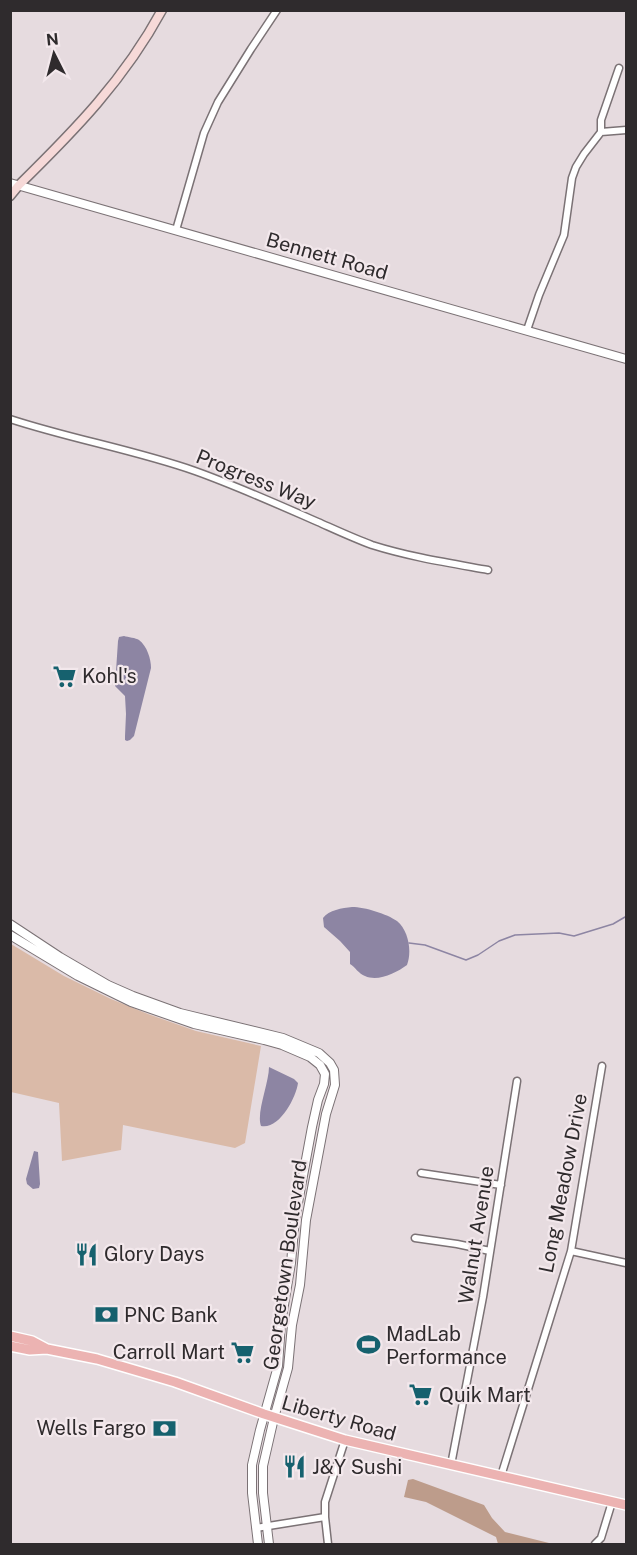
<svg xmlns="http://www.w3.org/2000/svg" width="637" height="1555" viewBox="0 0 637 1555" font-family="'Public Sans',sans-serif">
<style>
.green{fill:#dabaa8}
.forest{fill:#bd9c8b}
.water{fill:#8d85a3}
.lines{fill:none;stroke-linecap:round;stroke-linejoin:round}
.stream{stroke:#8d85a3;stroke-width:1.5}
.minor-casing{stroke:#7b7275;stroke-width:9}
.tertiary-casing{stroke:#7b7275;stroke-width:10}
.secondary-casing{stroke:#7b7275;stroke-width:11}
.primary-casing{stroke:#fff;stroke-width:12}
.minor{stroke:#fff;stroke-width:6}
.tertiary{stroke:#fff;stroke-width:8}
.secondary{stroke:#f6d9d8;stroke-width:8}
.primary{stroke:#ecb3b2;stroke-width:9}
.labels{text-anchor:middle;stroke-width:4.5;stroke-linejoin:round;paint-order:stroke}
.street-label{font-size:20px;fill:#2f2b2d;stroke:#f3e8ec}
.poi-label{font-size:20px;fill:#2f2b2d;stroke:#f3e8ec;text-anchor:start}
</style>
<rect width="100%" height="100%" fill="#e6dbdf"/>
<path class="green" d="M 11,944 L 64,976 L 111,999 L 148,1014 L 196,1031 L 261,1046 L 245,1143 L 235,1148 L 123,1125 L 121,1150 L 62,1161 L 59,1103 L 11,1092 Z"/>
<path class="forest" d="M 413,1479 L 484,1505 L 492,1518 L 505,1532 L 553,1544 L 498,1544 L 496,1537 L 426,1502 L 404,1497 L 408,1480 Z"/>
<path class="water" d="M 124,636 C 128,637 136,638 139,640 C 147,646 151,659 151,668 L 134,736 L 130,740 L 127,741 L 125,740 L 125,736 L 126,714 L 125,696 L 115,686 L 118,641 L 119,637 Z
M 352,907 C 365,907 387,914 397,921 C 409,931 412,952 407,965 C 396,973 378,982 365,976 C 359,974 355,967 350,964 L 350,952 L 340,941 L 324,927 L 323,918 C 329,910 342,908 352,907 Z
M 269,1067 L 294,1079 L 298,1083 C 296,1098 279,1130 261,1126 C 256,1113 269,1083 269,1067 Z
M 34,1151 L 38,1152 L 40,1184 L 39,1188 L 33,1189 L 27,1184 L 26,1179 Z"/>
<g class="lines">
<path class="stream" d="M 409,943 L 425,945 L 466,960 L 478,955 L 499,941 L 515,935 L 559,933 L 574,936 L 613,924 L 625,917 L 626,918"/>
<defs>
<path id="minor" d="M 601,132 L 601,120 L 619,68
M 601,132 L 626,130
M 176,230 L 204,133 L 218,102 L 251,49 L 277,10
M 527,330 L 539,295 L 564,235 L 572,178 L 576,167 L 584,154 L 601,132
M 10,419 C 71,439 135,450 195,471 C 237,486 277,504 318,522 C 336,530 353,538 372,545 C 410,557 449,563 488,570
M 421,1173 L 501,1185
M 415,1238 L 457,1244 L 490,1251
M 571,1251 L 626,1263
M 451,1465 L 483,1297 L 517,1081
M 501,1476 L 571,1251 L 602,1066
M 256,1528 L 325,1517
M 328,1544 L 325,1517 L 325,1502 L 345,1440
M 595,1544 L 601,1538 L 612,1502"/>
<path id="tertiary" d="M 10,183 L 626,359
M 10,924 L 60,957 L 108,985 L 133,996 L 180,1013 L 283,1038 L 319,1053 L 330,1063 L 334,1070 L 335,1085 L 326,1114 L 306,1220 L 300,1285 L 292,1325 L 288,1368 L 274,1418 L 263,1466 L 263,1493 L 269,1544
M 10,935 L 78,976 L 131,1002 L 194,1024 L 264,1040 L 282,1045 L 310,1057 L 320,1065 L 325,1074 L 324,1084 L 318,1100 L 312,1127 L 295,1219 L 291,1263 L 281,1323 L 278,1366 L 260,1430 L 252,1465 L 252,1493 L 258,1544"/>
<path id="secondary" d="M 10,196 L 19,185 C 75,130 124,80 162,10"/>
<path id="primary" d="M 10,1336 L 32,1341 L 47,1349 L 97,1359 L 175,1382 L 264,1414 L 345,1440 L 626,1505
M 10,1346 L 30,1350 L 47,1349"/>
</defs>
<use href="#minor" class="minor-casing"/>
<use href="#tertiary" class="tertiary-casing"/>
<use href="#secondary" class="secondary-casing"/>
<use href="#primary" class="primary-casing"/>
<use href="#minor" class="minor"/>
<use href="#tertiary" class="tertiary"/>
<use href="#secondary" class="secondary"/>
<use href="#primary" class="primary"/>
</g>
<defs>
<symbol id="supermarket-bare" viewBox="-9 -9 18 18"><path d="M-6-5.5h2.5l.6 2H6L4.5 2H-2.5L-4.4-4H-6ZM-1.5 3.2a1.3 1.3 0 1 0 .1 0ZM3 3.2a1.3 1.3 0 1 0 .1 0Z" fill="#16616e" stroke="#f3e8ec" stroke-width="2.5" paint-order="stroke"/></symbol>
<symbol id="restaurant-bare" viewBox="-9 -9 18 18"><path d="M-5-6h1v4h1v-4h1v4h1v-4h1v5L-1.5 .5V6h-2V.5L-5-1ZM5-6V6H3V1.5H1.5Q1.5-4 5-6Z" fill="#16616e" stroke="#f3e8ec" stroke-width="2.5" paint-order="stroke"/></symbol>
<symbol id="bank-bare" viewBox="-9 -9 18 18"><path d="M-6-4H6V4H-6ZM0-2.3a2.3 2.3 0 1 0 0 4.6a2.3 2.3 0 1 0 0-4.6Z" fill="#16616e" stroke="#f3e8ec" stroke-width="2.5" paint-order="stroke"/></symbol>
<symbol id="stadium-bare" viewBox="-9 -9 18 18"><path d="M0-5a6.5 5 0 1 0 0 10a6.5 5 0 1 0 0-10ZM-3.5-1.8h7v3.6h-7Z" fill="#16616e" stroke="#f3e8ec" stroke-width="2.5" paint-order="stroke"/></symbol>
</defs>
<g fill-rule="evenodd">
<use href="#supermarket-bare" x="48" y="660" width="33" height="33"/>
<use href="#restaurant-bare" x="70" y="1238" width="33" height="33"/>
<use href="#bank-bare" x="90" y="1298" width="33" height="33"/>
<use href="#stadium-bare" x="352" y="1328" width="33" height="33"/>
<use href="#supermarket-bare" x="226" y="1336" width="33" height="33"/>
<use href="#supermarket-bare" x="404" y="1378" width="33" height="33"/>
<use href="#bank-bare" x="148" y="1412" width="33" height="33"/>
<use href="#restaurant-bare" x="278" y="1450" width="33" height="33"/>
</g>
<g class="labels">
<g class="street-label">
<text transform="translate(327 256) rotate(16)" y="7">Bennett Road</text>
<text transform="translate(256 479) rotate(22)" y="7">Progress Way</text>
<text transform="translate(563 1183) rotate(-79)" y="7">Long Meadow Drive</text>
<text transform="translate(476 1235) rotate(-81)" y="7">Walnut Avenue</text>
<text transform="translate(285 1265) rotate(-82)" y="7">Georgetown Boulevard</text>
<text transform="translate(339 1418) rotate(16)" y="7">Liberty Road</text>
</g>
<g class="poi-label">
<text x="82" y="683">Kohl's</text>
<text x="104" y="1261">Glory Days</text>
<text x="124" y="1322">PNC Bank</text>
<text x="386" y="1341">MadLab<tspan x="386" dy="23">Performance</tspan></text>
<text x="225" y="1359" text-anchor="end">Carroll Mart</text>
<text x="439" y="1402">Quik Mart</text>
<text x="146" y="1435" text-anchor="end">Wells Fargo</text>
<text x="312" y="1474">J&amp;Y Sushi</text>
</g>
</g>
<rect width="637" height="1555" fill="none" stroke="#2f2b2d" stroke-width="24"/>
<g transform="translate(54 54) rotate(354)" stroke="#f3e8ec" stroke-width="4.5" paint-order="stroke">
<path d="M0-4.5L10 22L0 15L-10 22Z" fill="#2f2b2d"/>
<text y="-9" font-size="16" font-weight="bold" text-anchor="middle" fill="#2f2b2d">N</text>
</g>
</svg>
